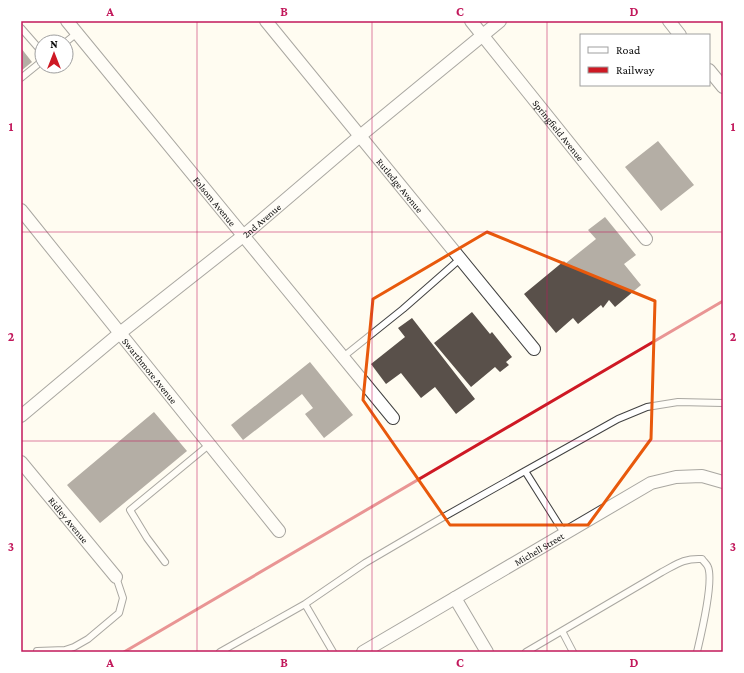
<svg xmlns="http://www.w3.org/2000/svg" width="744" height="673" viewBox="0 0 744 673" font-family="'Crimson Pro',serif">
<style>
.building{fill:#59504a}
.lines{fill:none;stroke-linecap:round;stroke-linejoin:round}
.lane-casing{stroke:#424242;stroke-width:8}
.street-casing{stroke:#424242;stroke-width:14}
.lane{stroke:#fff;stroke-width:6}
.street{stroke:#fff;stroke-width:12}
.rail{stroke:#ce1924;stroke-width:3}
.marked{fill:none;stroke:#e8590c;stroke-width:3;stroke-linejoin:round}
.grid{fill:none;stroke:#c2185b;stroke-width:1;stroke-opacity:0.55}
.labels{text-anchor:middle;stroke-width:4;stroke-linejoin:round;paint-order:stroke}
.street-label{font-size:10px;fill:#0f0f0f;stroke:#fff}
.neatline{fill:none;stroke:#c2185b;stroke-width:1.5}
.grid-label{font-size:13px;text-anchor:middle;font-weight:bold;fill:#c2185b}
</style>
<rect width="100%" height="100%" fill="#fffcf1"/>
<path class="building" d="M 21,48 L 32,62 L 21,71 Z
M 658,141 L 694,185 L 661,211 L 625,167 Z
M 605,217 L 636,255 L 624,264 L 641,285 L 615,307 L 609,300 L 603,308 L 601,305 L 578,324 L 573,318 L 556,333 L 524,294 L 564,261 L 566,263 L 596,239 L 588,230 Z
M 472,312 L 490,334 L 492,332 L 512,357 L 506,362 L 509,365 L 500,372 L 495,367 L 471,387 L 434,343 Z
M 412,318 L 475,399 L 456,414 L 435,387 L 421,398 L 401,373 L 386,384 L 371,364 L 405,337 L 398,328 Z
M 310,362 L 353,415 L 324,438 L 305,414 L 313,408 L 302,394 L 243,440 L 231,425 Z
M 154,412 L 187,451 L 100,523 L 67,485 Z"/>
<g class="lines">
<defs>
<path id="lane" d="M 21,28 L 42,52
M 66,42 L 77,33
M 21,78 L 42,61
M 343,357 L 403,309 L 460,259
M 564,533 L 525,471 L 618,419 L 647,407 L 678,402 L 723,403
M 165,562 L 147,538 L 130,510 L 210,444
M 305,604 L 333,652
M 562,631 L 573,652
M 37,651 L 65,650 L 74,647 L 88,639 L 119,613 L 123,598 L 116,577
M 220,652 L 305,604 L 365,563 L 440,519 L 525,471
M 526,652 L 662,572 C 677,564 684,558 702,559 C 704,562 707,564 708,567 C 714,582 701,635 697,652"/>
<g id="street">
<path id="s1" d="M 67,21 L 393,418"/>
<path id="s2" d="M 266,21 L 534,349"/>
<path id="s3" d="M 471,21 L 646,239"/>
<path d="M 669,21 L 680,35"/>
<path d="M 709,70 L 723,87"/>
<path id="s4" d="M 21,210 L 279,531"/>
<path id="s5" d="M 21,416 L 120,333 L 243,236 L 360,136 L 500,21"/>
<path id="s6" d="M 21,462 L 116,577"/>
<path d="M 455,598 L 487,652"/>
<path id="s7" d="M 363,652 L 651,483 L 676,477 L 702,476 L 723,482"/>
</g>
</defs>
<use href="#lane" class="lane-casing"/>
<use href="#street" class="street-casing"/>
<use href="#lane" class="lane"/>
<use href="#street" class="street"/>
<path class="rail" d="M 124,652 L 723,301"/>
</g>
<path d="M0 0H744V673H0ZM 487,232 L 655,301 L 651,439 L 588,525 L 450,525 L 363,400 L 373,299 Z" fill="#fffcf1" fill-opacity=".55" fill-rule="evenodd"/>
<path class="marked" d="M 487,232 L 655,301 L 651,439 L 588,525 L 450,525 L 363,400 L 373,299 Z"/>
<path class="grid" d="M 197,21 L 197,652M 372,21 L 372,652M 547,21 L 547,652M 21,232 L 723,232M 21,441 L 723,441"/>
<g class="labels">
<g class="street-label">
<text dy="4" stroke="none"><textPath href="#s3" startOffset="140">Springfield Avenue</textPath></text>
<text dy="4" stroke="none"><textPath href="#s2" startOffset="212">Rutledge Avenue</textPath></text>
<text dy="4" stroke="none"><textPath href="#s1" startOffset="233">Folsom Avenue</textPath></text>
<text dy="4" stroke="none"><textPath href="#s5" startOffset="310">2nd Avenue</textPath></text>
<text dy="4" stroke="none"><textPath href="#s4" startOffset="206">Swarthmore Avenue</textPath></text>
<text dy="4" stroke="none"><textPath href="#s6" startOffset="75">Ridley Avenue</textPath></text>
<text dy="4" stroke="none"><textPath href="#s7" startOffset="204">Michell Street</textPath></text>
</g>
</g>
<rect width="744" height="673" fill="none" stroke="#ffffff" stroke-width="44"/>
<rect x="580" y="34" width="130" height="52" fill="#ffffff" stroke="#9f9f9f"/>
<rect x="588" y="47" width="20" height="6" fill="#ffffff" stroke="#9f9f9f"/>
<text x="616" y="54" font-size="12" fill="#0f0f0f">Road</text>
<rect x="588" y="67" width="20" height="6" fill="#ce1924" stroke="#9f9f9f"/>
<text x="616" y="74" font-size="12" fill="#0f0f0f">Railway</text>
<g transform="translate(54 54)"><circle r="19" fill="#ffffff" stroke="#9f9f9f"/>
<path d="M0-3L7 15L0 10L-7 15Z" fill="#ce1924"/>
<text y="-6" font-size="11" font-weight="bold" text-anchor="middle" fill="#0f0f0f">N</text>
</g>
<rect x="22" y="22" width="700" height="629" class="neatline"/>
<g class="grid-label">
<text x="110" y="16">A</text>
<text x="284" y="16">B</text>
<text x="460" y="16">C</text>
<text x="634" y="16">D</text>
<text x="11" y="131">1</text>
<text x="733" y="131">1</text>
<text x="11" y="341">2</text>
<text x="733" y="341">2</text>
<text x="11" y="551">3</text>
<text x="733" y="551">3</text>
<text x="110" y="667">A</text>
<text x="284" y="667">B</text>
<text x="460" y="667">C</text>
<text x="634" y="667">D</text>
</g>
</svg>
